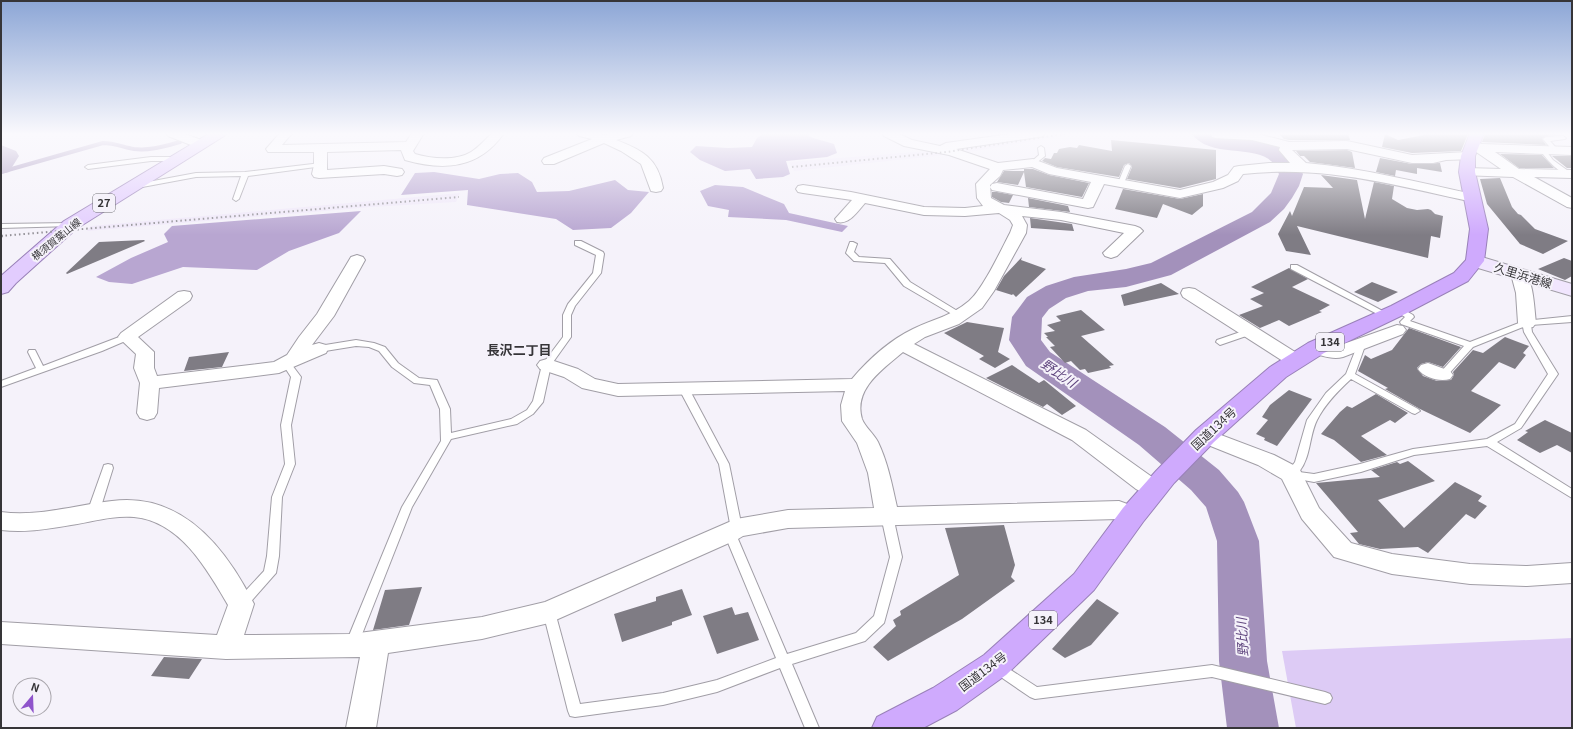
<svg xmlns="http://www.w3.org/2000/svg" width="1573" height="729" viewBox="0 0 1573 729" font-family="Georgia,'Noto Sans JP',serif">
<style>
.built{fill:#f0e9f9}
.green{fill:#ddcbf5}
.forest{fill:#b8a6d1}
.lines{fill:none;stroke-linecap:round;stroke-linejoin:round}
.stream{stroke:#a391bb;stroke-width:4}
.river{fill:#a391bb;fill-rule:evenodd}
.building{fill:#7f7c84}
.lane-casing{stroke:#a19ea6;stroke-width:2}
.street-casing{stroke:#a19ea6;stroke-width:2}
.secondary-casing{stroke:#a19ea6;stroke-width:2}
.primary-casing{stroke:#9981b8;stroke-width:2}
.highway-casing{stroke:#9981b8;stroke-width:2}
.lane{fill:#fff;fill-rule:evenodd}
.street{fill:#fff;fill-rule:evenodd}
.secondary{fill:#f1e6fe;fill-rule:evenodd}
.primary{fill:#e2ccfe;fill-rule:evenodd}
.highway{fill:#cfaafd;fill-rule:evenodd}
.rail-far1{stroke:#929096;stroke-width:2;stroke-dasharray:1.5 3;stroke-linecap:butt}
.rail{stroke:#929096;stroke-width:2.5;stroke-dasharray:2 3.5;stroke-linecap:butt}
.labels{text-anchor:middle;stroke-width:4;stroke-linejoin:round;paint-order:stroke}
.far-street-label{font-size:10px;fill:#363538;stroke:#f5f2fa}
.shield{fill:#f5f2fa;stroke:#6f6e72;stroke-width:1}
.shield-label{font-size:11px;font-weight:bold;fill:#363538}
.street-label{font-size:12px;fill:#363538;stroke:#f5f2fa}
.neighbourhood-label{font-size:13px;font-weight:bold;fill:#363538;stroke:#f5f2fa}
.water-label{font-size:13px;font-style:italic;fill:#5f457e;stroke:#f5f2fa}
</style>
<rect width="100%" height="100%" fill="#f5f2fa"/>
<path class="built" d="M 1055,133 L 1083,133 L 963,153 L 954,149 Z
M 940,150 L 954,154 L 794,171 L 789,162 Z
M 460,193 L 456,202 L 371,207 L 87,231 L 91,226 Z"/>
<path class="green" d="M 1572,638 L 1572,728 L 1296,728 L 1282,651 Z"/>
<path class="forest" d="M 764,133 L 807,133 L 810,137 L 834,144 L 837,153 L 827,157 L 786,161 L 790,174 L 783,177 L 756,179 L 750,169 L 725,171 L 700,160 L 690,152 L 696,146 L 728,148 L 752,147 L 757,138 Z
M 434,172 L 479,179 L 500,174 L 518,173 L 532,182 L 537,192 L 569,191 L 615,180 L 628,190 L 649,192 L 631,213 L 611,228 L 573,230 L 556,219 L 467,205 L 468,190 L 401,195 L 415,173 Z
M 715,185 L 743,187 L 784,204 L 789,213 L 848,226 L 842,232 L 786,220 L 728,217 L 729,210 L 708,206 L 700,191 Z
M 361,211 L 339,233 L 289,251 L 257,270 L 183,267 L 132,284 L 109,282 L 96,277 L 131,258 L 168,242 L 164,234 L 172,226 Z"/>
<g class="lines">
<path class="stream" d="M 1,172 L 103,143 C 114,143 123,147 134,149 C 150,151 165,146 180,142"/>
<path class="river" d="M 1191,133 L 1215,133 L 1224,136 L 1263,142 L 1281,148 L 1289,153 L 1303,174 L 1299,186 L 1292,198 L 1284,209 L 1270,222 L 1171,275 L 1126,287 L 1088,291 L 1066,298 L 1049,309 L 1042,318 L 1041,340 L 1050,352 L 1165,427 L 1219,470 L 1238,492 L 1244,502 L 1259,541 L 1267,661 L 1279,728 L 1227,728 L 1219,661 L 1217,541 L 1206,507 L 1191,490 L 1139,445 L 1026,366 L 1009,340 L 1012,317 L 1027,297 L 1046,286 L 1074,277 L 1126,269 L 1151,263 L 1252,212 L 1271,193 L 1279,174 C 1277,171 1276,166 1273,163 C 1256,143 1210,160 1191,133 Z
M 1,145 L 16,151 L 19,156 L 9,172 L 1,174 Z"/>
</g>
<path class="building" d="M 1278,133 L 1348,133 L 1350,140 L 1289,140 L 1284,139 Z
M 1434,133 L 1468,134 L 1461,151 L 1412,153 L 1382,147 L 1385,134 L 1398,140 Z
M 1553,133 L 1555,135 L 1546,136 L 1542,139 L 1546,145 L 1482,142 L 1485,134 Z
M 1111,140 L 1216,150 L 1216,179 L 1180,188 L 1127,179 L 1132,167 L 1129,163 L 1124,165 L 1119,177 L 1057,167 L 1042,161 L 1045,158 L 1051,159 L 1054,153 L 1057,153 L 1059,149 L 1070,147 L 1077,148 L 1079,145 L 1112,151 Z
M 1347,150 L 1352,152 L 1355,168 L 1310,162 L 1304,156 L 1300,156 L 1296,151 Z
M 1500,154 L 1542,155 L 1554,168 L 1519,168 Z
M 1552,156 L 1572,156 L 1572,168 L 1567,168 Z
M 1380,158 L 1412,164 L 1440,163 L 1442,172 L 1417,168 L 1417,174 L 1396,170 L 1395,176 L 1376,172 Z
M 1024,169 L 1033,169 L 1049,175 L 1089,183 L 1082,197 L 1026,187 L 1024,172 L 1018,185 L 997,182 L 1004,171 L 1024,171 Z
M 1321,175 L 1357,180 L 1365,219 L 1374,182 L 1394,186 L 1392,199 L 1407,208 L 1417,210 L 1428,209 L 1431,210 L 1435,214 L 1443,216 L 1440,238 L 1431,236 L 1428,258 L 1297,226 L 1311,255 L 1286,251 L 1278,234 L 1290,211 L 1292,216 L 1304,187 L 1333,188 Z
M 1500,178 L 1512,207 L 1518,214 L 1521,215 L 1535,229 L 1568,241 L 1543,254 L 1520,244 L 1487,204 L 1480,179 Z
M 1123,189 L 1180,199 L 1203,194 L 1203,206 L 1192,215 L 1163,204 L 1157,218 L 1115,209 Z
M 992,192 L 997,192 L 1013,195 L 1009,203 L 1001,202 L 992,197 Z
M 1028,198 L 1068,206 L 1070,212 L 1029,207 Z
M 1030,218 L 1072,224 L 1074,231 L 1031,228 Z
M 144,240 L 145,241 L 67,274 L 66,273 L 99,242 Z
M 1022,257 L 1021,260 L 1046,269 L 1016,297 L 1013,294 L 1012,295 L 996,290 L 1004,276 Z
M 1564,258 L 1572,261 L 1572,276 L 1565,280 L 1538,269 Z
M 1289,268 L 1308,279 L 1292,287 L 1330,305 L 1319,311 L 1322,312 L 1289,326 L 1279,320 L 1260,328 L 1239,315 L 1263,306 L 1250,299 L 1264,293 L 1251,287 Z
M 1372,282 L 1398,292 L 1378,302 L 1354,292 Z
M 1161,283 L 1179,294 L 1124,306 L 1121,295 Z
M 1081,310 L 1105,330 L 1081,336 L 1114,365 L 1109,366 L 1111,368 L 1088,373 L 1085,369 L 1080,370 L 1071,361 L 1065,363 L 1050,347 L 1055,346 L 1046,337 L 1048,337 L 1044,333 L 1055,331 L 1047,325 L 1061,321 L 1056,316 Z
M 967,322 L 1004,328 L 998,352 L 1010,359 L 995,368 L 979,359 L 984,356 L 944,333 Z
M 1409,328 L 1461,347 L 1443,367 L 1428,362 L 1421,364 L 1417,368 L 1423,376 L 1437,381 L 1451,380 L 1454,375 L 1453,372 L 1473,350 L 1483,353 L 1505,337 L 1529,346 L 1523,353 L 1526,355 L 1515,369 L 1499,362 L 1471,391 L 1501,405 L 1470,433 L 1420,409 L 1385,389 L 1388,388 L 1358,371 L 1365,355 L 1371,359 L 1392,350 Z
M 229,352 L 222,367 L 184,371 L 189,357 Z
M 1012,365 L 1039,383 L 1044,380 L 1076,406 L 1062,415 L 1047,404 L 1043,407 L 986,378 Z
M 1289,390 L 1312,399 L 1277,446 L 1264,440 L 1265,438 L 1256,434 L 1268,420 L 1262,417 L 1270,405 Z
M 1376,394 L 1408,413 L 1395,423 L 1390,420 L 1361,436 L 1387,455 L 1361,462 L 1334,440 L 1321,434 L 1340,412 L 1347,406 L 1352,408 Z
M 1545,420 L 1572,433 L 1572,453 L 1557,445 L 1540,453 L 1517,440 L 1528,432 L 1525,431 Z
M 1408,461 L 1435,481 L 1378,500 L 1404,528 L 1455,482 L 1482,496 L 1478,501 L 1487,506 L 1475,519 L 1466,514 L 1428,553 L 1418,547 L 1380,549 L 1359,544 L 1350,533 L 1358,532 L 1316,483 L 1380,477 L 1371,470 L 1397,462 L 1400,464 Z
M 1004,525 L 1015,565 L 1011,577 L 1015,581 L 962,619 L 888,661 L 873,647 L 896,626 L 893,620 L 901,615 L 900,611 L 959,575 L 945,528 Z
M 422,587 L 409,625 L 373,630 L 385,590 Z
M 682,589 L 692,615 L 672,622 L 672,625 L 622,642 L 614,614 L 656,601 L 656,597 Z
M 1097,599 L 1119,613 L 1091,645 L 1065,658 L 1052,649 Z
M 732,607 L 735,615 L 748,612 L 759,640 L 717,654 L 703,616 Z
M 164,657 L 202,659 L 189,679 L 151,676 Z"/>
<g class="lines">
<defs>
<path id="lane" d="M 576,133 L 586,133 L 583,135 Z
M 1563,136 L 1566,138 L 1565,139 L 1550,141 L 1558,150 L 1555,152 L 1553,151 L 1543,139 L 1546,137 Z
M 1041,146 L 1044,148 L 1045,156 L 1035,164 L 1031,164 L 1031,162 L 1039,155 L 1038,148 Z
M 1540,148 L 1544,148 L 1553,160 L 1571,173 L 1571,175 C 1560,176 1545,157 1539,149 Z
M 151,157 L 174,157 L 177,159 L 174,161 L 151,161 L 88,169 L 85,167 L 88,165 Z
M 321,163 L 324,165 L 323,166 L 248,176 L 239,199 L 236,201 L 233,199 L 241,176 L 196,177 L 137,188 L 134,186 L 137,184 L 196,173 L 245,172 Z
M 1128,164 L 1131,166 L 1124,183 L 1119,184 L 1118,183 L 1125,166 Z
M 70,223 L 72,224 L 72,226 L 1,228 L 1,224 Z
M 575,241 L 581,241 L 603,252 L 604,254 L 601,273 L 575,306 L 571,315 L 571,337 L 551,365 L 543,402 L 533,414 L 517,424 L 451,439 L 412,507 L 357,647 L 352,649 L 347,647 L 346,643 L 402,507 L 441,441 L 440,409 L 430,385 L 414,383 L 392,367 L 379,351 L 369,347 L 356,346 L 319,352 L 315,349 L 319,346 L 356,340 L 374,343 L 385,347 L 398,363 L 419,378 L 437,380 L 450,409 L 451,433 L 511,419 L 527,410 L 533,401 L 542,365 L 563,337 L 563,315 L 568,304 L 593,273 L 596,255 L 575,245 Z
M 850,242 L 853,242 L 857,244 L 854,252 L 859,257 L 890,259 L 910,282 L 964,315 L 963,317 L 957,317 L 904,286 L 885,263 L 854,261 L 846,253 Z
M 1291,265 L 1297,265 L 1390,315 L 1389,317 L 1383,317 L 1291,269 Z
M 1395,308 L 1401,308 L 1413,315 L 1414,317 L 1410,321 L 1470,342 L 1524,321 L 1572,316 L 1572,322 L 1531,325 L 1532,332 L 1558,374 L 1521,428 L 1497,442 L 1572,489 L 1572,498 L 1487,446 L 1414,455 L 1361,472 L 1314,482 L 1287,477 L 1286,474 L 1295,462 L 1307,420 L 1326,393 L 1346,374 L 1359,341 L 1362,340 L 1366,343 L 1355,374 L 1418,409 L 1420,411 L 1415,414 L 1412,413 L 1351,379 C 1338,391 1325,404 1317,420 C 1309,436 1311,457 1299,472 L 1314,474 L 1360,464 L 1413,449 L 1487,439 L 1515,424 L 1548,374 L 1524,332 L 1523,327 L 1473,347 L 1445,378 L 1439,378 L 1437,376 L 1439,374 L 1464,346 L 1401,324 L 1400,322 L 1405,317 L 1394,310 Z
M 1249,329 L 1252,330 L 1253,332 L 1252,334 L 1220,345 L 1216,342 L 1217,340 Z
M 127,334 L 130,335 L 131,337 L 130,339 L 102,351 L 1,387 L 1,381 L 36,368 L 28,352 L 29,350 L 35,350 L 43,366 Z
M 286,360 L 289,361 L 301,377 L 291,425 L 295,464 L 282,497 L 279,556 L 276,573 L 246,607 L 242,608 L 238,607 L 236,603 L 238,599 L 264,571 L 267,556 L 272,497 L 285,464 L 281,425 L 291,377 L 282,363 Z
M 683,384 L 688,387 L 729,464 L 742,528 L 740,531 L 735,532 L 787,654 L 856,633 L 874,616 L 890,557 L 881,516 L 883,513 L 887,512 L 891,513 L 893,516 L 902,557 L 884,623 L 865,641 L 792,664 L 819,728 L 805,728 L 780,668 L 717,692 L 663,705 L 575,717 L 570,716 L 568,711 L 543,612 L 545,608 L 549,607 L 553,608 L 555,612 L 580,704 L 663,693 L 717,680 L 776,658 L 724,533 L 726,530 L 731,529 L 719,464 L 678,387 Z
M 108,464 L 112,465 L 113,468 L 99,513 L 97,516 L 93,517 L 89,516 L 87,513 L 103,468 L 104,465 Z
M 997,661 L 1037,687 L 1212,665 L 1325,692 L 1330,694 L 1332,698 L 1330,702 L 1325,704 L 1212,677 L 1035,699 L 1030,697 L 992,671 L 990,667 L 992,663 Z"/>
<path id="street" d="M 166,133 L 182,133 L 204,141 L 206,144 L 204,147 L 196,147 L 168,136 Z
M 280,133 L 292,133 L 282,145 L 406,142 L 412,133 L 424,133 L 413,151 L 415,154 C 432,159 456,161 471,152 C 479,147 485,140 492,133 L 504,133 C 479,169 444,171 405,160 L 401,150 L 327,152 L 327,170 L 384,166 L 402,169 L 404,172 L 402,175 L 397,176 L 384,174 L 319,178 L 314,177 L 312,174 L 314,165 L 314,152 L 268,152 L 266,149 Z
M 577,133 L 595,133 L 604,135 L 614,133 L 633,133 L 631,136 L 616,140 C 642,150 658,158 663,188 L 661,191 L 656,192 L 651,191 L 641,164 L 621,151 L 604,143 L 554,164 L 544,164 L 542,161 L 544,158 L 592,139 L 579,136 Z
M 882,133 L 897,133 L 912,140 L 940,146 L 946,143 L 1017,133 L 1045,133 L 1043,136 L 1039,137 L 956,149 L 998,163 L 1033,159 L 1057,168 L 1180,190 L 1213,182 L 1228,175 L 1234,167 L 1239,166 L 1269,163 L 1290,163 L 1279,150 L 1280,147 L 1252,140 L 1216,138 L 1212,137 L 1211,133 L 1254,133 L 1289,142 L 1347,141 L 1412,155 L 1468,152 L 1473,153 L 1474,156 L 1473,159 L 1446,160 L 1433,163 L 1412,163 L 1347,149 L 1292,150 L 1306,163 C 1362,168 1417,182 1473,194 L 1478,195 L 1480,198 L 1478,201 L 1473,202 C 1394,185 1325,165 1243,174 L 1238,181 L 1223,188 L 1180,198 L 1104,184 L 1093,207 L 1088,208 L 997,191 L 992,190 L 990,187 L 992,184 L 997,183 L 1083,199 L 1091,182 L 1049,174 L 1032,167 L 1003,170 L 1000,176 L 990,185 L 991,198 L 1004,205 L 1061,212 L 1135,226 L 1140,228 L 1143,231 L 1117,256 L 1111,258 L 1105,256 L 1103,253 L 1124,233 L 1061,220 L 1022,216 L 1027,225 L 1026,233 L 994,291 L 982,308 L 959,324 L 925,337 L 914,344 L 1086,430 L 1152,477 L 1163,483 L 1166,489 L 1163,495 C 1152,498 1146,494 1136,489 L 1072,440 L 903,352 C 883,369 853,389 862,419 C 865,427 874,434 878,442 C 888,463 892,485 897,507 L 1119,501 L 1141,509 L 1145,515 L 1141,521 L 1133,524 L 1118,519 L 788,528 L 743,536 L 738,539 L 549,623 L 482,639 L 388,653 L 376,728 L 346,728 L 360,657 L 226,659 L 1,644 L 1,622 L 217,635 L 228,605 C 207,569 180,521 134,517 C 113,515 91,522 71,525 C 47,529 25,533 1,530 L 1,512 C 39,517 75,505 112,501 C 182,492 226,548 254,604 L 244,635 L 351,634 L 482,617 L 545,602 L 736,519 L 788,510 L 874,508 L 868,473 L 857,443 L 842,421 L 841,405 L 845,391 L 618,396 L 582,388 L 564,377 L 540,369 L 537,365 L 540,361 L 547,359 L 554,361 L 578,369 L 595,379 L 618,384 L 852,379 C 868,360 890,340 913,329 C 933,319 952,316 969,301 C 983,289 1001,250 1010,233 L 1013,225 L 1010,220 L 999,213 L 965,216 L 924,215 L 865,203 C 857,212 849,225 837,222 L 835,219 L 852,200 L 803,193 L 798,192 L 796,189 L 798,186 L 803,185 L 851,192 L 924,207 L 965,208 L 983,206 L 977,198 L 976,184 L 990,169 L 949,155 L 904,146 L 884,136 Z
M 1472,141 L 1482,144 L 1572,147 L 1572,155 L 1495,152 L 1519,169 L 1572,170 L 1572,178 L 1534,177 L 1572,198 L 1572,208 L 1567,207 L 1513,177 L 1462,175 L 1460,172 L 1462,169 L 1467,168 L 1501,169 L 1466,145 L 1468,142 Z
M 357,255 L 363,257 L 365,260 L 334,316 L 312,345 L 319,343 L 326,345 L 328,349 L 326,353 L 279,373 L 159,388 L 157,413 L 154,418 L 147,420 L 140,418 L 137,413 L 140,383 L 134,368 L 136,354 L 118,337 L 121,333 L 178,292 L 184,291 L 190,292 L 192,296 L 190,300 L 138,337 L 154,352 L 154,368 L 157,376 L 274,362 L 287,355 L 299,337 L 317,314 L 351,257 Z
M 1519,269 L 1525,271 C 1534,285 1534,307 1536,323 L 1533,327 L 1527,328 L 1521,327 L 1518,323 L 1516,293 L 1511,274 L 1513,271 Z
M 1189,288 L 1195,289 L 1303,357 L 1305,361 L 1303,365 L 1296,367 L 1289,365 L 1183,297 L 1181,293 L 1183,289 Z
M 1397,325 L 1403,326 L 1406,330 L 1403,334 L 1343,357 C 1332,360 1320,355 1309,352 L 1307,348 L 1309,344 L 1316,342 L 1335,347 Z
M 1428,363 L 1450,371 L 1453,375 L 1450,379 C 1440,382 1424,378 1418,369 L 1421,365 Z
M 1205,429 L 1274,455 L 1299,468 L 1319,508 L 1351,543 L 1392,554 L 1470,564 L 1527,566 L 1572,563 L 1572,583 L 1527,586 L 1470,584 L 1392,574 L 1334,557 L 1302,519 L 1282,479 L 1258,465 L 1198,441 L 1194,436 L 1198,431 Z"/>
<path id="secondary" d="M 1475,255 L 1572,284 L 1572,296 L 1468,265 L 1466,261 L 1468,257 Z"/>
<path id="primary" d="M 210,133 L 226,133 L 224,136 L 76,229 L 16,283 L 8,292 L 1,294 L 1,276 L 64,221 Z"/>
<path id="highway" d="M 1470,133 L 1484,133 L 1475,156 L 1475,172 L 1488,229 L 1484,261 L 1468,281 L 1405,314 L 1324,353 L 1286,377 L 1214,442 L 1174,483 L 1143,522 L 1094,590 L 1006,675 L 957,710 L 923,728 L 872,728 L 877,717 L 933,688 L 984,655 L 1074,574 L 1123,508 L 1156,471 L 1196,430 L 1270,367 L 1308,343 L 1391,306 L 1454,273 L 1466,260 L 1470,229 L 1459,172 L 1461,156 Z"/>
</defs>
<use href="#lane" class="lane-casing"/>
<use href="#street" class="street-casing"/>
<use href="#secondary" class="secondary-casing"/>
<use href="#primary" class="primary-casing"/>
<use href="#highway" class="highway-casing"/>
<use href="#lane" class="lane"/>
<use href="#street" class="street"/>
<use href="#secondary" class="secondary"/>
<use href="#primary" class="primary"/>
<use href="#highway" class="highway"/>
<path class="rail-far1" d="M 792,167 L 947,152 L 1070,133
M 1,236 L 459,197"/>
<path class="rail" d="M 1,236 L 4,236"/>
</g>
<linearGradient id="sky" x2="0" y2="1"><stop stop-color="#8ca6d6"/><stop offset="0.57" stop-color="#faf9fd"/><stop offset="1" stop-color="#faf9fd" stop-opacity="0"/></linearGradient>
<rect width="1573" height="235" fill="url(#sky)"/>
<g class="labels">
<g class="far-street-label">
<text transform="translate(56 239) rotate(-39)" y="4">横須賀葉山線</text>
</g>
<g class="shield">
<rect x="93" y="194" width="22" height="18" rx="3"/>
<rect x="1316" y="333" width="28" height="18" rx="3"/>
<rect x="1029" y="611" width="28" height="18" rx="3"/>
</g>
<g class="shield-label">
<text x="104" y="207">27</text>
<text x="1330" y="346">134</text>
<text x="1043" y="624">134</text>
</g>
<g class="street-label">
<text transform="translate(1523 276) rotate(17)" y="4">久里浜港線</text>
<text transform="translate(1214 429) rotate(-43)" y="4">国道134号</text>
<text transform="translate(983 672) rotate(-37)" y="4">国道134号</text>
</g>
<g class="neighbourhood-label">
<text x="519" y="355">長沢二丁目</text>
</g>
<g class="water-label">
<text transform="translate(1059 373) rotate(34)" y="5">野比川</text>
<text transform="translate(1242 637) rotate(-93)" y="5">野比川</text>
</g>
</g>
<rect width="1573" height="729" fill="none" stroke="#363538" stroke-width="4"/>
<g transform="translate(32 697) rotate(19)"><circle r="19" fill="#f5f2fa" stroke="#a9a6ac"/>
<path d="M0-3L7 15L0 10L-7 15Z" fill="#8f54cb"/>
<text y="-6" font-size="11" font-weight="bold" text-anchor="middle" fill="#363538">N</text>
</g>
</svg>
